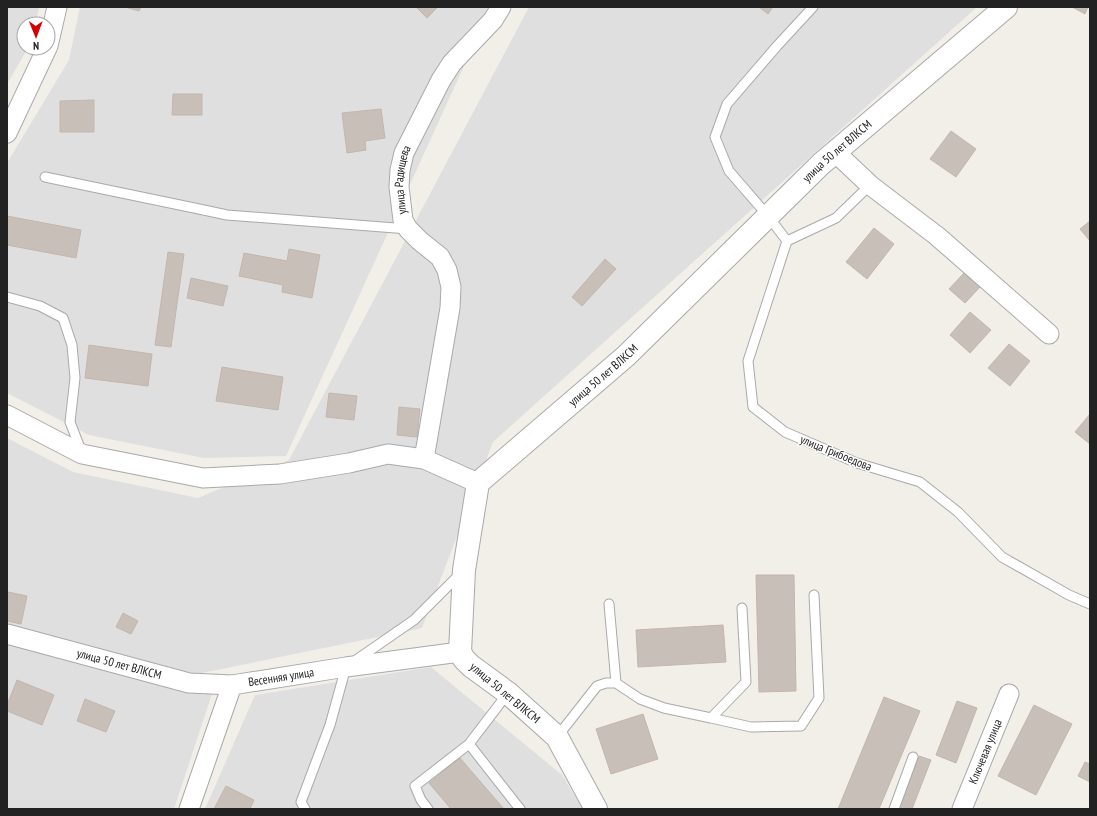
<svg xmlns="http://www.w3.org/2000/svg" width="1097" height="816" viewBox="0 0 1097 816" font-family="'PT Sans Narrow',sans-serif">
<style>
.residential{fill:#e0dfdf}
.building{fill:#c7bfb8;stroke:#c4b6ab}
.lines{fill:none;stroke-linecap:round;stroke-linejoin:round}
.service-casing{stroke:#a9a9a9;stroke-width:11}
.minor-casing{stroke:#a9a9a9;stroke-width:21}
.tertiary-casing{stroke:#a9a9a9;stroke-width:24}
.service{stroke:#fff;stroke-width:9}
.minor{stroke:#fff;stroke-width:19}
.tertiary{stroke:#fff;stroke-width:22}
.labels{text-anchor:middle;stroke-width:3;stroke-linejoin:round;paint-order:stroke}
.street-label{font-size:12px;fill:#222;stroke:#fff}
</style>
<rect width="100%" height="100%" fill="#f2efe9"/>
<path class="residential" d="M 7,7 L 39,7 L 36,24 L 24,24 L 24,48 L 28,48 L 7,84 Z
M 80,7 L 491,7 L 286,456 L 204,458 L 89,435 L 7,393 L 7,163 L 69,60 Z
M 529,7 L 977,7 L 493,442 L 422,628 L 197,674 L 7,627 L 7,438 L 73,472 L 198,498 L 289,460 Z
M 7,642 L 213,691 L 174,809 L 7,809 Z
M 431,667 L 562,775 L 583,809 L 205,809 L 255,695 Z"/>
<path class="building" d="M 125,7 L 141,7 L 139,11 Z
M 416,7 L 438,7 L 427,18 Z
M 759,7 L 773,7 L 768,14 Z
M 1072,7 L 1088,7 L 1085,14 Z
M 173,94 L 202,94 L 202,115 L 172,115 Z
M 94,100 L 94,132 L 60,132 L 60,101 Z
M 381,109 L 385,138 L 365,141 L 366,150 L 347,153 L 342,113 Z
M 951,131 L 976,149 L 956,177 L 930,159 Z
M 7,216 L 81,230 L 76,258 L 7,245 Z
M 1090,221 L 1090,241 L 1080,229 Z
M 874,228 L 894,244 L 867,279 L 846,262 Z
M 289,249 L 320,255 L 312,298 L 282,292 L 283,285 L 239,276 L 244,253 L 287,261 Z
M 168,252 L 184,254 L 171,347 L 155,345 Z
M 605,259 L 616,269 L 582,306 L 572,297 Z
M 964,273 L 980,287 L 965,303 L 949,289 Z
M 191,278 L 228,286 L 223,306 L 187,298 Z
M 970,312 L 991,330 L 970,353 L 950,335 Z
M 1009,344 L 1030,361 L 1010,386 L 988,368 Z
M 89,345 L 152,354 L 148,386 L 85,378 Z
M 222,367 L 283,377 L 278,410 L 216,401 Z
M 329,393 L 357,396 L 354,420 L 326,417 Z
M 399,407 L 420,409 L 417,437 L 397,435 Z
M 1090,414 L 1090,444 L 1075,432 Z
M 756,575 L 794,575 L 796,691 L 759,692 Z
M 8,592 L 27,596 L 21,624 L 7,621 L 7,596 Z
M 123,613 L 138,621 L 131,634 L 116,627 Z
M 723,625 L 726,662 L 638,667 L 636,630 Z
M 17,680 L 54,695 L 42,725 L 7,711 L 7,705 Z
M 884,697 L 920,711 L 879,809 L 838,809 Z
M 85,699 L 115,711 L 106,732 L 77,721 Z
M 957,701 L 977,708 L 956,763 L 936,755 Z
M 1034,705 L 1072,724 L 1036,795 L 998,776 Z
M 643,714 L 658,759 L 611,774 L 596,729 Z
M 919,756 L 931,760 L 912,809 L 898,809 Z
M 460,758 L 504,809 L 451,809 L 429,783 Z
M 1085,762 L 1090,764 L 1090,782 L 1078,776 Z
M 226,786 L 254,800 L 250,809 L 214,809 Z"/>
<g class="lines">
<defs>
<path id="service" d="M 813,7 L 777,46 L 727,104 L 715,137 L 729,171 L 768,216 L 787,241 L 748,361 L 753,407 L 785,432 L 857,463 L 920,482 L 958,512 L 1002,557 L 1069,595 L 1090,604
M 45,177 L 199,209 L 227,215 L 408,229
M 787,241 L 836,218 L 870,185
M 7,297 L 40,306 L 63,318 L 72,345 L 75,378 L 70,422 L 82,453
M 609,604 L 616,683
M 711,718 L 751,727 L 801,726 L 819,698 L 814,595
M 557,737 L 597,686 L 606,683 L 616,683 L 640,699 L 664,708 L 711,718 L 746,682 L 742,608
M 469,744 L 520,809
M 305,809 L 301,802 L 330,725 L 346,667 L 414,620 L 460,574
M 428,809 L 421,800 L 415,786 L 469,744 L 508,693
M 894,809 L 913,757"/>
<g id="minor">
<path d="M 48,46 L 57,7"/>
<path d="M 7,133 L 47,48"/>
<path d="M 835,152 L 870,185 L 937,236 L 1049,334"/>
<path d="M 7,415 L 82,454 L 203,478 L 280,474 L 349,463 L 388,454 L 424,459 L 478,483"/>
<path id="s1" d="M 424,459 L 450,308 L 451,287 L 447,270 L 440,257 L 420,241 L 408,229 L 403,220 L 399,187 L 400,170 L 404,153 L 441,80 L 452,63 L 493,20 L 501,7"/>
<path id="s2" d="M 7,634 L 189,683 L 232,685"/>
<path id="s3" d="M 189,809 L 232,685 L 346,667 L 460,652"/>
<path id="s4" d="M 962,809 L 1009,694"/>
</g>
<g id="tertiary">
<path id="s5" d="M 596,809 L 557,737 L 508,693 L 471,666 L 464,659 L 460,652 L 464,570 L 478,483 L 626,356 L 821,164 L 1006,7"/>
</g>
</defs>
<use href="#service" class="service-casing"/>
<use href="#minor" class="minor-casing"/>
<use href="#tertiary" class="tertiary-casing"/>
<use href="#service" class="service"/>
<use href="#minor" class="minor"/>
<use href="#tertiary" class="tertiary"/>
</g>
<g class="labels">
<g class="street-label">
<text dy="4" stroke="none"><textPath href="#s5" startOffset="871">улица 50 лет ВЛКСМ</textPath></text>
<text dy="4" stroke="none"><textPath href="#s1" startOffset="300">улица Радищева</textPath></text>
<text dy="4" stroke="none"><textPath href="#s5" startOffset="547">улица 50 лет ВЛКСМ</textPath></text>
<text transform="translate(836 453) rotate(22)" y="4">улица Грибоедова</text>
<text dy="4" stroke="none"><textPath href="#s2" startOffset="116">улица 50 лет ВЛКСМ</textPath></text>
<text dy="4" stroke="none"><textPath href="#s3" startOffset="181">Весенняя улица</textPath></text>
<text transform="translate(505 693) rotate(40)" y="4">улица 50 лет ВЛКСМ</text>
<text dy="4" stroke="none"><textPath href="#s4" startOffset="62">Ключевая улица</textPath></text>
</g>
</g>
<rect width="1097" height="816" fill="none" stroke="#222222" stroke-width="16"/>
<g transform="translate(36 36) rotate(179)"><circle r="19" fill="#ffffff" stroke="#a7a7a7"/>
<path d="M0-3L7 15L0 10L-7 15Z" fill="#d40000"/>
<text y="-6" font-size="11" font-weight="bold" text-anchor="middle" fill="#222222">N</text>
</g>
</svg>
